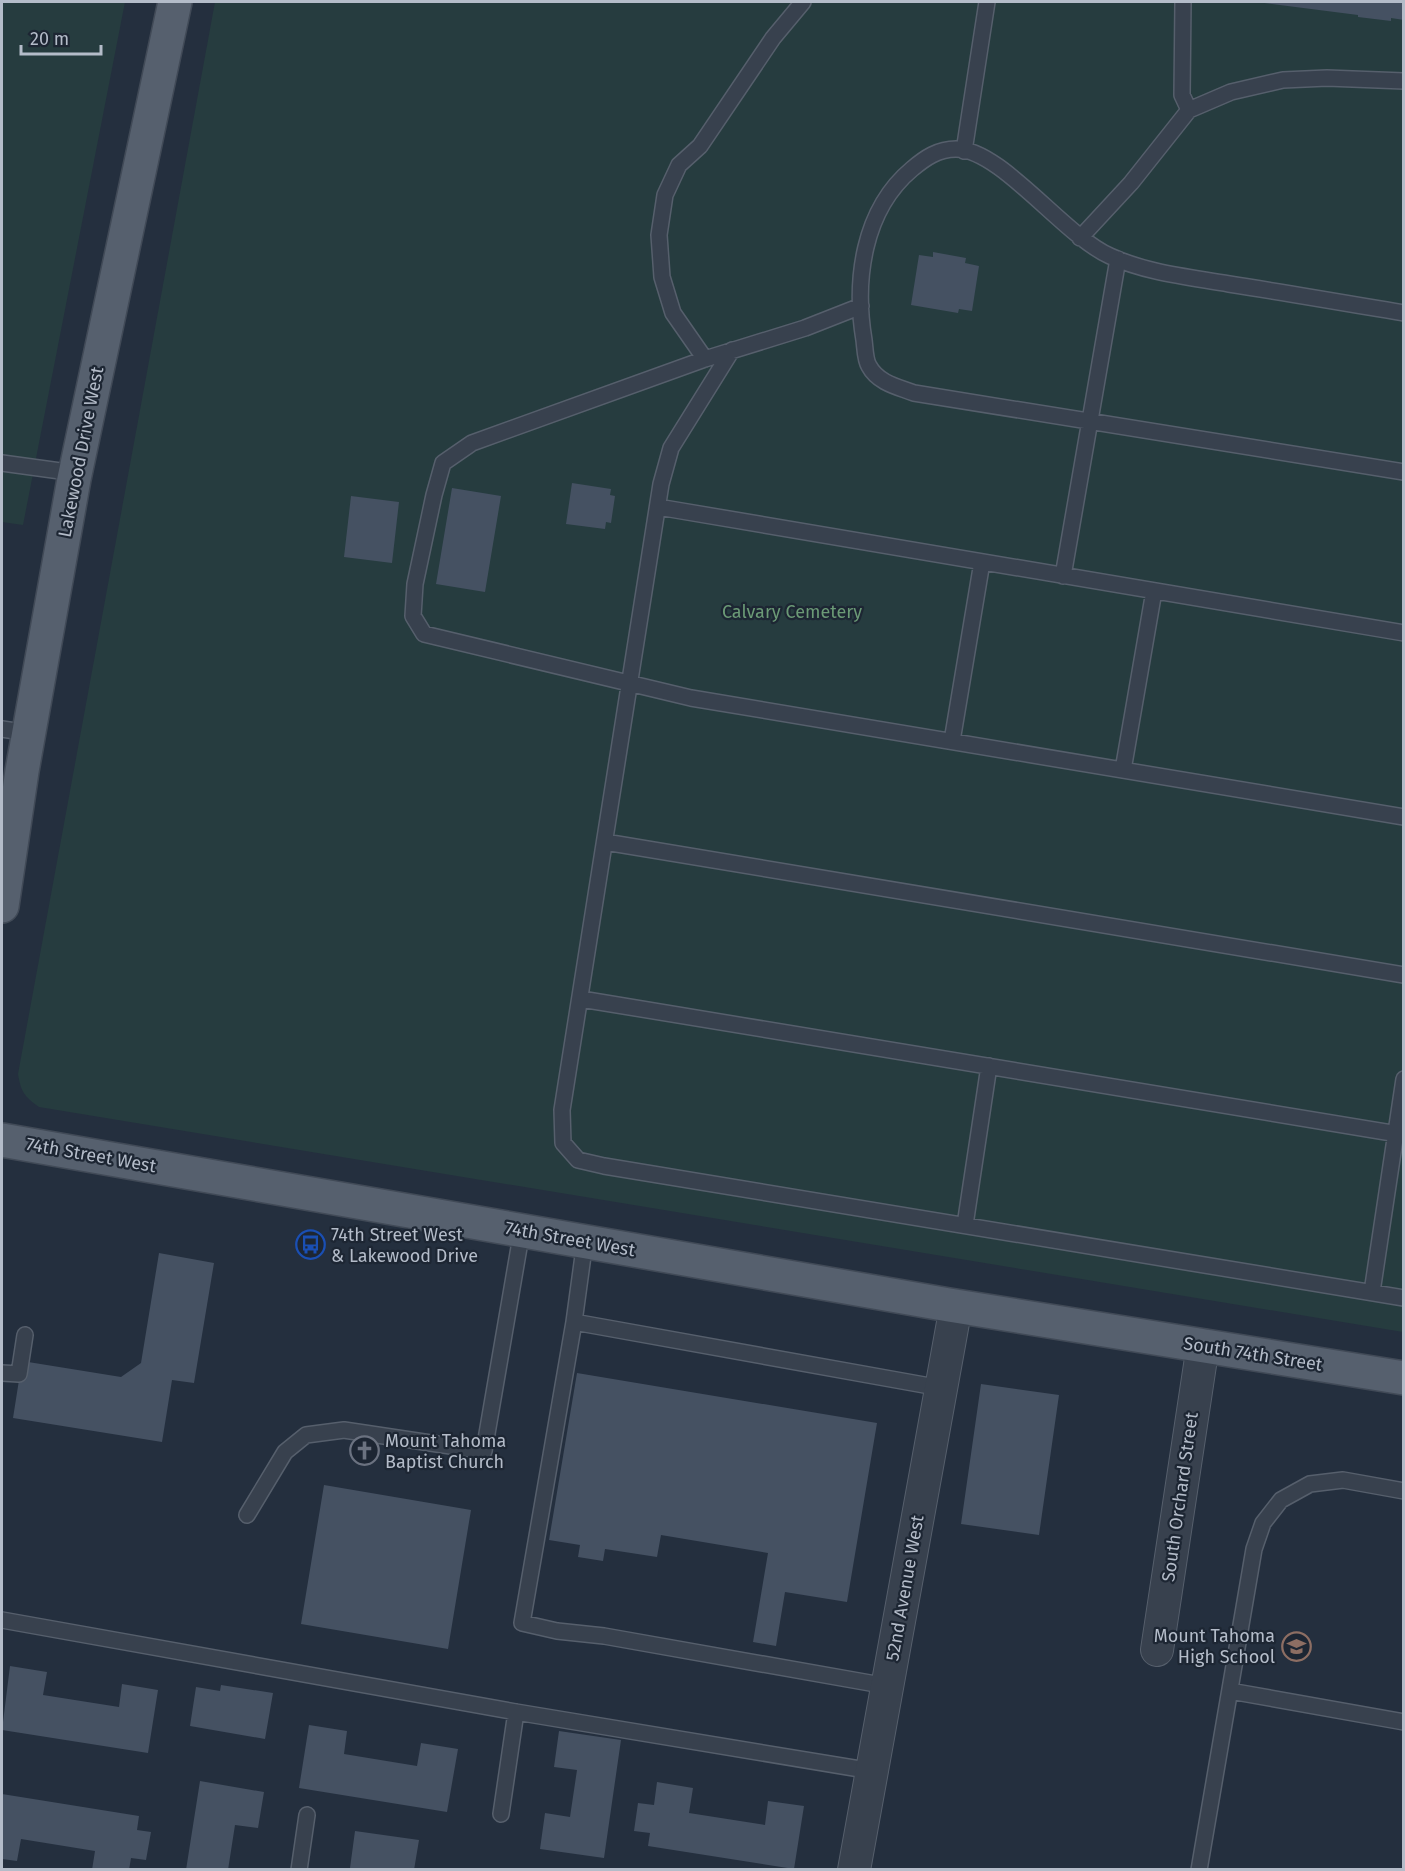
<svg xmlns="http://www.w3.org/2000/svg" width="1405" height="1871" viewBox="0 0 1405 1871" font-family="'Fira Sans',sans-serif">
<style>
.green{fill:#263c3f}
.building{fill:#455162}
.lines{fill:none;stroke-linecap:round;stroke-linejoin:round}
.service-casing{stroke:#565f6c;stroke-width:18}
.minor-casing{stroke:#565f6c;stroke-width:34}
.primary-casing{stroke:#414a57;stroke-width:36}
.service{stroke:#38414e;stroke-width:15}
.minor{stroke:#38414e;stroke-width:32}
.primary{stroke:#56606e;stroke-width:33}
.labels{text-anchor:middle;stroke-width:4.5;stroke-linejoin:round;paint-order:stroke}
.street-label{font-size:18px;fill:#b4bcc9;stroke:#1d2633}
.park-label{font-size:18px;fill:#6b9a76;stroke:#1d2633}
.poi-label{font-size:18px;fill:#b4bcc9;stroke:#1d2633;text-anchor:start}
</style>
<rect width="100%" height="100%" fill="#242f3e"/>
<path class="green" d="M 2,2 L 125,2 L 23,525 L 2,522 Z
M 215,2 L 1403,2 L 1403,1332 L 39,1107 C 24,1096 21,1092 18,1074 Z"/>
<path class="building" d="M 1257,2 L 1404,2 L 1404,20 L 1391,18 L 1391,21 L 1358,17 L 1358,15 Z
M 933,252 L 966,258 L 965,263 L 979,266 L 972,311 L 959,309 L 958,313 L 911,305 L 919,255 L 933,257 Z
M 572,483 L 611,489 L 610,495 L 615,496 L 611,523 L 606,522 L 605,529 L 566,524 Z
M 452,488 L 501,496 L 485,592 L 436,584 Z
M 351,496 L 399,502 L 392,563 L 344,557 Z
M 159,1253 L 214,1263 L 194,1383 L 172,1380 L 162,1442 L 13,1418 L 22,1361 L 121,1377 L 141,1363 Z
M 577,1373 L 877,1423 L 847,1602 L 785,1592 L 776,1646 L 753,1642 L 768,1553 L 661,1535 L 657,1557 L 605,1549 L 603,1561 L 578,1557 L 580,1545 L 549,1540 Z
M 981,1384 L 1059,1395 L 1039,1535 L 961,1524 Z
M 324,1485 L 471,1510 L 448,1649 L 301,1624 Z
M 10,1666 L 47,1672 L 43,1695 L 119,1707 L 122,1684 L 158,1690 L 148,1753 L 2,1730 Z
M 221,1685 L 273,1693 L 265,1739 L 190,1726 L 196,1687 L 220,1691 Z
M 309,1725 L 347,1731 L 344,1754 L 417,1766 L 421,1743 L 458,1749 L 447,1812 L 299,1788 Z
M 559,1731 L 621,1740 L 604,1858 L 540,1849 L 545,1813 L 570,1817 L 577,1770 L 554,1767 Z
M 200,1781 L 264,1792 L 258,1828 L 235,1825 L 228,1870 L 186,1870 Z
M 657,1782 L 693,1788 L 689,1813 L 765,1825 L 768,1801 L 804,1806 L 794,1869 L 648,1846 L 650,1833 L 634,1831 L 638,1803 L 654,1805 Z
M 2,1794 L 139,1816 L 137,1830 L 151,1832 L 146,1860 L 131,1858 L 129,1870 L 92,1870 L 95,1851 L 21,1839 L 17,1861 L 2,1859 Z
M 355,1831 L 419,1840 L 414,1870 L 350,1868 Z"/>
<g class="lines">
<defs>
<path id="service" d="M 1183,2 L 1182,95 L 1189,110
M 964,151 L 987,2
M 1080,238 L 1131,183 L 1189,110 L 1231,92 L 1283,80 L 1327,78 L 1404,81
M 861,306 L 805,328 L 705,359 L 472,443 L 443,463 L 434,495 L 415,584 L 413,616 L 424,634 L 691,698 L 1404,817
M 1404,313 C 1345,303 1287,293 1229,284 C 1189,277 1147,273 1110,256 C 1063,235 1001,149 956,149 C 938,149 925,158 912,169 C 863,210 854,280 864,340 C 865,347 865,360 869,366 C 878,383 898,387 914,393 L 1404,472
M 732,350 L 671,448 L 661,484 L 562,1110 L 563,1143 L 578,1160 L 604,1166 L 1404,1298
M 705,359 L 673,313 L 662,277 L 659,235 L 665,195 L 679,165 L 700,146 L 773,38 L 803,2
M 2,463 L 75,473
M 658,507 L 1404,633
M 1063,576 L 1118,259
M 2,729 L 29,733
M 952,741 L 982,562
M 1123,770 L 1154,591
M 605,842 L 1404,975
M 581,999 L 1404,1135
M 965,1225 L 989,1066
M 585,1241 L 574,1322 L 941,1388
M 1372,1292 L 1404,1079
M 574,1322 L 522,1623 L 557,1631 L 604,1636 L 887,1686
M 2,1373 L 19,1374 L 25,1335
M 247,1515 L 285,1452 L 306,1435 L 344,1430 L 484,1451 L 522,1230
M 2,1620 L 516,1712 L 872,1771
M 1230,1691 L 1404,1722
M 501,1814 L 516,1712
M 299,1870 L 307,1815
M 1199,1870 L 1254,1549 L 1263,1523 L 1281,1500 L 1310,1484 L 1343,1480 L 1404,1491"/>
<path id="minor" d="M 1157,1650 L 1203,1345
M 854,1870 L 956,1306"/>
<path id="primary" d="M 2,906 L 22,771 L 74,479 L 175,2
M 2,1140 L 949,1305 L 1404,1378"/>
</defs>
<use href="#service" class="service-casing"/>
<use href="#minor" class="minor-casing"/>
<use href="#primary" class="primary-casing"/>
<use href="#service" class="service"/>
<use href="#minor" class="minor"/>
<use href="#primary" class="primary"/>
</g>
<defs>
<symbol id="bus-ring" viewBox="-11 -11 22 22"><circle r="9.5" fill="#1d2633" stroke="#1a4fb4" stroke-width="1.5"/><path d="M-5-6H5V4H4V6H2V4H-2V6H-4V4H-5ZM-3.5-4V0h7V-4ZM-3.5 1.2v1.5H-2V1.2ZM2 1.2v1.5H3.5V1.2Z" fill="#1a4fb4"/></symbol>
<symbol id="church-ring" viewBox="-11 -11 22 22"><circle r="9.5" fill="#1d2633" stroke="#6b7280" stroke-width="1.5"/><path d="M-1.2-6h2.4v3.5h3.3v2.4h-3.3V6h-2.4V-.1h-3.3v-2.4h3.3Z" fill="#6b7280"/></symbol>
<symbol id="school-ring" viewBox="-11 -11 22 22"><circle r="9.5" fill="#1d2633" stroke="#8d6e63" stroke-width="1.5"/><path d="M0-5L7-2L0 1L-7-2ZM-4 1L0 2.5L4 1V4Q0 6-4 4Z" fill="#8d6e63"/></symbol>
</defs>
<g fill-rule="evenodd">
<use href="#bus-ring" x="294" y="1228" width="33" height="33"/>
<use href="#church-ring" x="348" y="1434" width="33" height="33"/>
<use href="#school-ring" x="1280" y="1630" width="33" height="33"/>
</g>
<g class="labels">
<g class="street-label">
<text transform="translate(81 452) rotate(-79)" y="6">Lakewood Drive West</text>
<text transform="translate(91 1155) rotate(10)" y="6">74th Street West</text>
<text transform="translate(570 1239) rotate(10)" y="6">74th Street West</text>
<text transform="translate(1253 1354) rotate(9)" y="6">South 74th Street</text>
<text transform="translate(1180 1497) rotate(-82)" y="6">South Orchard Street</text>
<text transform="translate(905 1588) rotate(-80)" y="6">52nd Avenue West</text>
</g>
<g class="park-label">
<text x="792" y="618">Calvary Cemetery</text>
</g>
<g class="poi-label">
<text x="331" y="1241">74th Street West<tspan x="331" dy="21">&amp; Lakewood Drive</tspan></text>
<text x="385" y="1447">Mount Tahoma<tspan x="385" dy="21">Baptist Church</tspan></text>
<text x="1275" y="1642" text-anchor="end">Mount Tahoma<tspan x="1275" dy="21">High School</tspan></text>
</g>
</g>
<rect width="1405" height="1871" fill="none" stroke="#b4bcc9" stroke-width="6"/>
<path d="M21 45v9h80v-9" fill="none" stroke="#b4bcc9" stroke-width="3"/>
<text x="30" y="45" font-size="18" fill="#b4bcc9" stroke="#1d2633" stroke-width="4.5" paint-order="stroke">20 m</text>
</svg>
